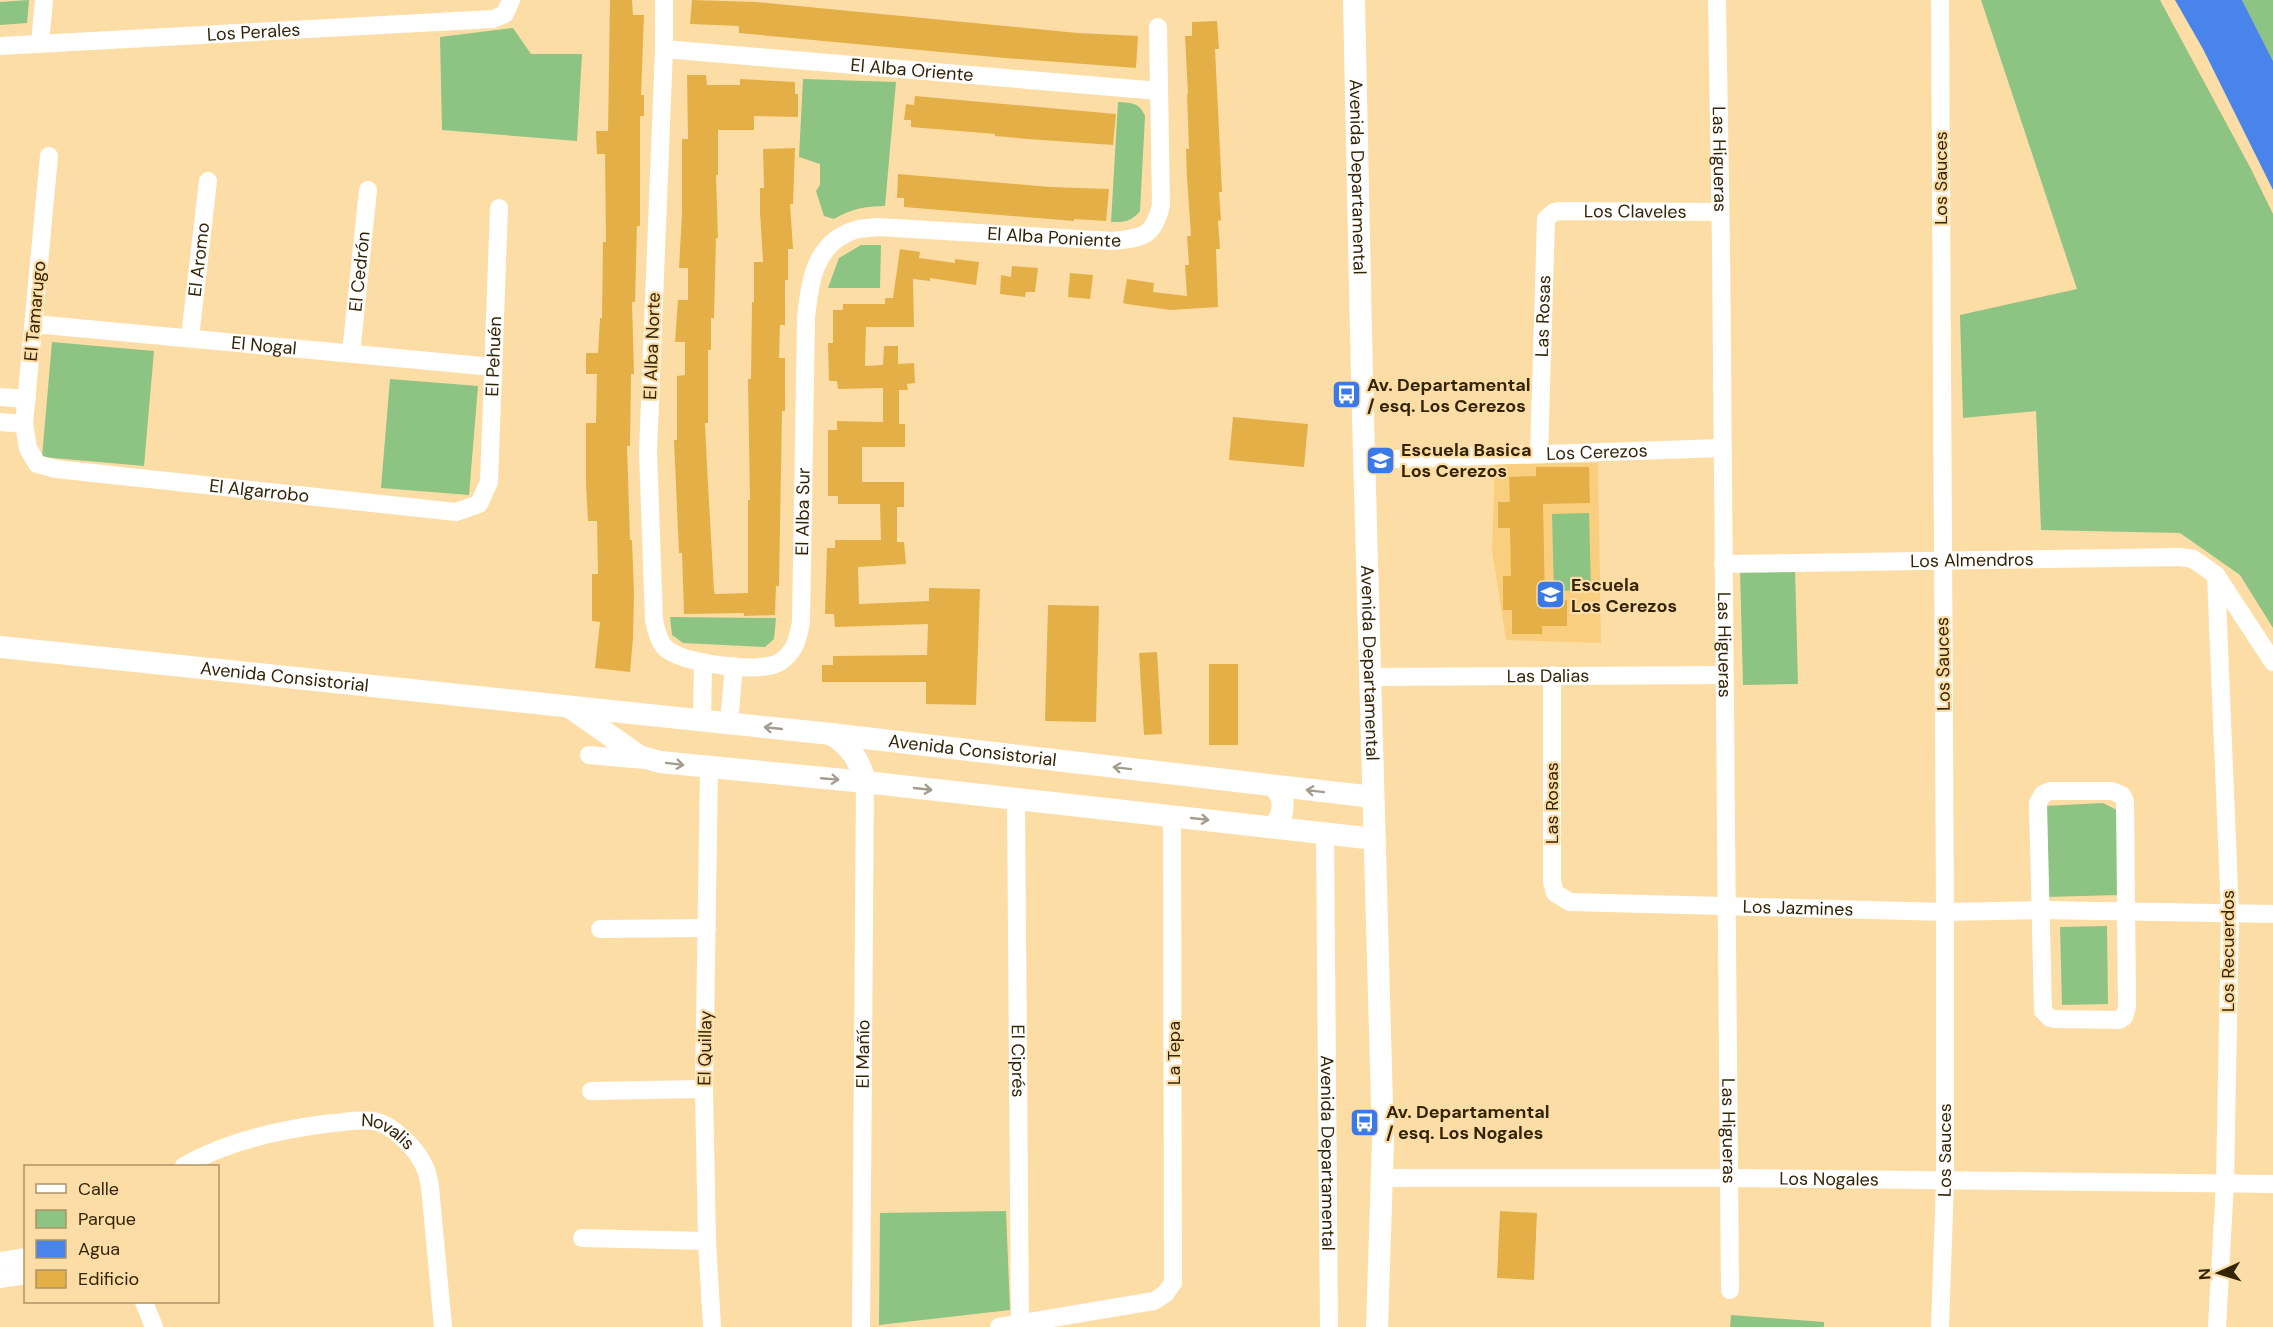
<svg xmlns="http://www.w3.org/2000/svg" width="2273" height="1327" viewBox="0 0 2273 1327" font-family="'DM Sans',sans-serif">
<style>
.built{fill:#face7f}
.green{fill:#8dc383}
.water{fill:#4984ea}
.building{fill:#e5af48}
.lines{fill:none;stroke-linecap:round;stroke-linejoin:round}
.minor{stroke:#fff;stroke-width:18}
.tertiary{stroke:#fff;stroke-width:22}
.oneway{stroke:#a49c8f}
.labels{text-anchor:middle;stroke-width:4.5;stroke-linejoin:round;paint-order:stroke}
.street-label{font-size:18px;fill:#342406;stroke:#fddda6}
.poi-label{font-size:18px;font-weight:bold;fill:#342406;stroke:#fddda6;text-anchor:start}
</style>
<rect width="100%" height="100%" fill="#fddda6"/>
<path class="built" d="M 1598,463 L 1601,643 L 1506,640 L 1492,550 L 1495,464 Z"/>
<path class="green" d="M 29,0 L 27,23 L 0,25 L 0,2 Z
M 1981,0 L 2160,0 L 2251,169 L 2273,214 L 2273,628 L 2240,575 L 2180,533 L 2041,530 L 2036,411 L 1963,418 L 1960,315 L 2077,289 Z
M 2242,0 L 2273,0 L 2273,61 Z
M 513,28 L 531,54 L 582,54 L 577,141 L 442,130 L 440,37 Z
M 803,79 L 896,82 L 885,206 C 865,206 851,209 834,219 L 824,216 L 816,191 L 820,185 L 820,164 L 799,157 Z
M 1118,102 C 1131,103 1139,102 1145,116 L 1140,211 C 1131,222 1124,222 1111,222 Z
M 861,245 L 881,245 L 880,288 L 828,288 L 839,258 Z
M 52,342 L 154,351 L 144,466 L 42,457 Z
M 390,379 L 478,386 L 469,495 L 381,488 Z
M 1589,513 L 1591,590 L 1554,591 L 1552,514 Z
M 1795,568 L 1798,684 L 1743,685 L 1740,569 Z
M 670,617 L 776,618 L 774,639 L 765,647 L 683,643 L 672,635 Z
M 2103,803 L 2117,810 L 2118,895 L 2046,897 L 2044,806 Z
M 2107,926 L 2108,1004 L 2062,1005 L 2060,927 Z
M 1006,1211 L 1010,1310 L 879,1325 L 880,1213 Z
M 1731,1315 L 1824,1322 L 1824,1327 L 1730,1327 Z"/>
<path class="water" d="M 2175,0 L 2242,0 L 2273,61 L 2273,190 L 2203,49 Z"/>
<path class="building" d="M 610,0 L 632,0 L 633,15 L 644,15 L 641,95 L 644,95 L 644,116 L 640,116 L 640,226 L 637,226 L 635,302 L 632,302 L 634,374 L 631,374 L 630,446 L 627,446 L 630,540 L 632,540 L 634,594 L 633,638 L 630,672 L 595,668 L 600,622 L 592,621 L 592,574 L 598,574 L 597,521 L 588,521 L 586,484 L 586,423 L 596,423 L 597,374 L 586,374 L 586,353 L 598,353 L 600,318 L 602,318 L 603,242 L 606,242 L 605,154 L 597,154 L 596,131 L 608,131 Z
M 692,0 L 756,2 L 1078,33 L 1138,36 L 1136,68 L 1005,58 L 739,33 L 739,26 L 690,24 Z
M 1217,21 L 1219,49 L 1215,49 L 1222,192 L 1219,192 L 1221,220 L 1218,221 L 1220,249 L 1216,249 L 1218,307 L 1170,310 L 1127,304 L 1123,303 L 1127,279 L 1154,283 L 1153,292 L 1187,296 L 1185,265 L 1189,265 L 1187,236 L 1191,236 L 1187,178 L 1186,149 L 1189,149 L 1187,94 L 1188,94 L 1185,36 L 1192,36 L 1192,22 Z
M 687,75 L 706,75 L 707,85 L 740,85 L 740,79 L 795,82 L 795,94 L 798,94 L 798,117 L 754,116 L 754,130 L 718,130 L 718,175 L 716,175 L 718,238 L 716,238 L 714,318 L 711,318 L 711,350 L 708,350 L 708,423 L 705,423 L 707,466 L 714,591 L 715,594 L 748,593 L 748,500 L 750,500 L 748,379 L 751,379 L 752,302 L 754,302 L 754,262 L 763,262 L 760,212 L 760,188 L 764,188 L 763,149 L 795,148 L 793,204 L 790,204 L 793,249 L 788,249 L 788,280 L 785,280 L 785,325 L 780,325 L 779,358 L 785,358 L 785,411 L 782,411 L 779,586 L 776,586 L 775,615 L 744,616 L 744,613 L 684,614 L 682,553 L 679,553 L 674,440 L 677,440 L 677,376 L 685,375 L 685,342 L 675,342 L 678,300 L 688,300 L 688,268 L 679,268 L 682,214 L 682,139 L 688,139 Z
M 915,96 L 1116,114 L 1113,145 L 1028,139 L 995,136 L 995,134 L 911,127 L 911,120 L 904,120 L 906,104 L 914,105 Z
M 898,174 L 1050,187 L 1109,189 L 1106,221 L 1074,219 L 1074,221 L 904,207 L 904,198 L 897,198 Z
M 900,249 L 920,252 L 919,258 L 955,263 L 955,259 L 979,262 L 976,285 L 930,278 L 930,281 L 913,279 L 914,327 L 866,327 L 865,366 L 883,365 L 884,346 L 898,346 L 898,364 L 914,363 L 915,383 L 907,384 L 908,390 L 899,390 L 899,424 L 905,424 L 905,447 L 862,447 L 862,482 L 904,482 L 904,507 L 897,507 L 897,542 L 904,542 L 906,564 L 858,567 L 859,604 L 929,601 L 929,588 L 980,589 L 976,705 L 926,704 L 926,682 L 822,682 L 822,665 L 833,665 L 833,656 L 927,655 L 928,624 L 835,627 L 834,614 L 825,614 L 827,548 L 835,548 L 835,540 L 881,540 L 880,504 L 838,504 L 838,496 L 828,496 L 828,430 L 837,430 L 837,421 L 883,422 L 883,388 L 838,389 L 837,381 L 829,381 L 828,343 L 833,343 L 833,310 L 843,310 L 843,304 L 885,304 L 885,298 L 893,298 Z
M 1012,266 L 1038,268 L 1035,292 L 1026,292 L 1025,297 L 1000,294 L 1001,275 L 1011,277 Z
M 1070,273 L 1093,275 L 1090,299 L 1068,297 Z
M 1233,417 L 1308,424 L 1304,467 L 1229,460 Z
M 1536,467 L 1589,467 L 1590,503 L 1543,504 L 1545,600 L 1567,600 L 1567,626 L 1542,626 L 1542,634 L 1512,634 L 1512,610 L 1503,610 L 1503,576 L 1511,576 L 1510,528 L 1498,528 L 1498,502 L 1510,502 L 1509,477 L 1536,476 Z
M 1048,605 L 1099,606 L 1096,722 L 1045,721 Z
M 1157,652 L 1162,734 L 1144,735 L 1139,653 Z
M 1209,664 L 1238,664 L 1238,745 L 1209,745 Z
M 1500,1211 L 1537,1213 L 1534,1280 L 1497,1278 Z"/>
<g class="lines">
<g class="minor">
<path id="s1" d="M 664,0 L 664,49 L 648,451 L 654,620 C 657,632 659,646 671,652 C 690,664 761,674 780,662 C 795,652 798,639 801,622 L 806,318 C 810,282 814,243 855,230 C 862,228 871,228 878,227 L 1112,241 C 1142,238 1154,237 1161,205 L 1158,27"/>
<path id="s2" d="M 1717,0 L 1721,246 L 1730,1290"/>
<path d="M 40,43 L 44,0"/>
<path id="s3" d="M 0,46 L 493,19 L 505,14 L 511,0"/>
<path id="s4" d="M 664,49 L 1159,91"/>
<path id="s5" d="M 49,156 L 24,424 L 28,448 L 37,464 L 56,469 L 456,512 L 479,504 L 489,482 L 499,208"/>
<path id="s6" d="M 34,324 L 493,367"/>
<path id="s7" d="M 190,337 L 208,181"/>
<path id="s8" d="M 351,353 L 368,190"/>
<path d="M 0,397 L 27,399"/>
<path d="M 0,422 L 24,424"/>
<path id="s9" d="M 1539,454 L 1546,219 L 1554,212 L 1559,211 L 1720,212"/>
<path id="s10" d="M 1365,460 L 1722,448"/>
<path id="s11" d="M 1723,564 L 2180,557 L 2193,559 L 2216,575 L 2273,662"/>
<path d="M 2216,575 L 2230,914 L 2225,1183 L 2217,1327"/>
<path id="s12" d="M 1552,675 L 1552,881 L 1555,893 L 1570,902 L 1945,912 L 2041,910 L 2273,914"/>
<path id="s13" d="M 1371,677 L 1724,675"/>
<path d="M 702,720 L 703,664"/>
<path d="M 729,723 L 734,666"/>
<path d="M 589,755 L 644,760"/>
<path d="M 709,768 L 704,1089 L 707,1241 L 712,1327"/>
<path d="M 2050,791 L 2112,791 L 2122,795 L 2125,801 L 2127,1007 L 2124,1017 L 2119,1020 L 2055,1019 L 2050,1018 L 2043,1011 L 2038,803 L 2043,794 Z"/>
<path id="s14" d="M 1016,799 L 1020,1324"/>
<path id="s15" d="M 1325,833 L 1329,1327"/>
<path d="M 600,929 L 707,928"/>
<path d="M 591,1091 L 704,1089"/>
<path id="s16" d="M 184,1166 C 229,1140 282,1129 333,1123 C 346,1122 360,1119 374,1121 C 394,1125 419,1151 426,1170 C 428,1175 429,1182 430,1187 L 443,1327"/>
<path id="s17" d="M 1383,1178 L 1730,1178 L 2273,1184"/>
<path d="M 582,1238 L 707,1241"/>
<path d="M 0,1261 L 26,1257"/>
<path d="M 0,1279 L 26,1275"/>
<path d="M 144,1302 L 154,1327"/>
<path id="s18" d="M 861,1327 L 865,782"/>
<path d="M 999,1327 L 1154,1301 L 1165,1294 L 1173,1283 L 1172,816"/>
<path id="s19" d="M 1940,1327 L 1945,1181 L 1945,912 L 1940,0"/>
</g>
<g class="tertiary">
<path id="s20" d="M 1354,0 L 1362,380 L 1383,1141 L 1377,1327"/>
<path id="s21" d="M 0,647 L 831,734 L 1373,797"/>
<path d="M 571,708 L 639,756 L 660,762 L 865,782 L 1375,839"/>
<path d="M 831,734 C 850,746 860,760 865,782"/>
<path d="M 1273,827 C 1285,814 1286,801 1275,786"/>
</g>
</g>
<defs><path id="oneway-shaft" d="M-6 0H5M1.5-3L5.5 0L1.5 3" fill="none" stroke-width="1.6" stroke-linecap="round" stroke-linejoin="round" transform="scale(1.5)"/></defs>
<g class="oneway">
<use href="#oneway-shaft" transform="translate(773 728) rotate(-174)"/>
<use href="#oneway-shaft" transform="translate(675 764) rotate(7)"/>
<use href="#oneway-shaft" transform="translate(1122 768) rotate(-173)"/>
<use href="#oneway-shaft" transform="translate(830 779) rotate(5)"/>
<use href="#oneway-shaft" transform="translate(923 789) rotate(6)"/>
<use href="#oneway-shaft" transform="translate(1315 791) rotate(-173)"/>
<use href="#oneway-shaft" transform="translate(1200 819) rotate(6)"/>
</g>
<defs>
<symbol id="bus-square" viewBox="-11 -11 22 22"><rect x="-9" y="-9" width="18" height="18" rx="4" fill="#3a7ae8" stroke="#fddda6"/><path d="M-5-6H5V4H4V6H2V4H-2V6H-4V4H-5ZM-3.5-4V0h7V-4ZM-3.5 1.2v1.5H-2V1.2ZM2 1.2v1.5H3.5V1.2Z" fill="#fff"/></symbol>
<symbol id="school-square" viewBox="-11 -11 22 22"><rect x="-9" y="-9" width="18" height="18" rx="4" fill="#3a7ae8" stroke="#fddda6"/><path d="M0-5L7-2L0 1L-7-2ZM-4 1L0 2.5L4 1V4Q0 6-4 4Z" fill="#fff"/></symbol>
</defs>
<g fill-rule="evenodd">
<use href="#bus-square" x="1330" y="378" width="33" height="33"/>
<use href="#school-square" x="1364" y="444" width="33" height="33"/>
<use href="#school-square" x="1534" y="578" width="33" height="33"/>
<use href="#bus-square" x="1348" y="1106" width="33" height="33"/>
</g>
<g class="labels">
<g class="street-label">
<text dy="6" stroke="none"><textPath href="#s3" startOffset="254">Los Perales</textPath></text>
<text dy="6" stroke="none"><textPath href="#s4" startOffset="249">El Alba Oriente</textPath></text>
<text dy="6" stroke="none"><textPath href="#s2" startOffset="159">Las Higueras</textPath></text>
<text dy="6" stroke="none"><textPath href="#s20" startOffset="177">Avenida Departamental</textPath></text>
<text transform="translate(1941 178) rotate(-90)" y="6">Los Sauces</text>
<text dy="6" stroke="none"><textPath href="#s9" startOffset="327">Los Claveles</textPath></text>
<text dy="6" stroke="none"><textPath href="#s1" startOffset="1428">El Alba Poniente</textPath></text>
<text dy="6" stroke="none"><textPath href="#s7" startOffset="78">El Aromo</textPath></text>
<text dy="6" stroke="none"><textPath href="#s8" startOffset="82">El Cedrón</textPath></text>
<text transform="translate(35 311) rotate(-85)" y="6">El Tamarugo</text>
<text dy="6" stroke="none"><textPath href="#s9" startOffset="138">Las Rosas</textPath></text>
<text dy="6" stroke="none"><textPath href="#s6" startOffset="231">El Nogal</textPath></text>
<text transform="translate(652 346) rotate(-88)" y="6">El Alba Norte</text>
<text dy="6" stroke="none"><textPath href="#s5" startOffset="908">El Pehuén</textPath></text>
<text dy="6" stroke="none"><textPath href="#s10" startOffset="232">Los Cerezos</textPath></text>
<text dy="6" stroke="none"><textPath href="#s5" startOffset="536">El Algarrobo</textPath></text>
<text dy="6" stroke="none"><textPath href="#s1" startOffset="927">El Alba Sur</textPath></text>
<text dy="6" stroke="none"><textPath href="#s11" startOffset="249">Los Almendros</textPath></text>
<text dy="6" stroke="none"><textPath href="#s2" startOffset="645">Las Higueras</textPath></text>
<text dy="6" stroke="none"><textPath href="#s20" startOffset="663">Avenida Departamental</textPath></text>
<text transform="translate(1943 664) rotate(-91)" y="6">Los Sauces</text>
<text dy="6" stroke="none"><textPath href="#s13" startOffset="177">Las Dalias</textPath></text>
<text dy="6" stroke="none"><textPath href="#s21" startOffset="286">Avenida Consistorial</textPath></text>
<text dy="6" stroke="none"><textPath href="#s21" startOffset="978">Avenida Consistorial</textPath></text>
<text transform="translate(1552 803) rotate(-90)" y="6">Las Rosas</text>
<text dy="6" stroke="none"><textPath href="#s12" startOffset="464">Los Jazmines</textPath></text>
<text transform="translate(2228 951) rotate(-90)" y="6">Los Recuerdos</text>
<text transform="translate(705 1048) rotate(-89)" y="6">El Quillay</text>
<text transform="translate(1174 1053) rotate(-90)" y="6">La Tepa</text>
<text dy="6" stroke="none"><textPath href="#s18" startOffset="273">El Mañío</textPath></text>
<text dy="6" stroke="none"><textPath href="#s14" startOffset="262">El Ciprés</textPath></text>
<text dy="6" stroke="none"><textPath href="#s2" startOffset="1131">Las Higueras</textPath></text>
<text dy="6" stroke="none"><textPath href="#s16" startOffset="214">Novalis</textPath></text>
<text dy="6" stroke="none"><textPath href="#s19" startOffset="177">Los Sauces</textPath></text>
<text dy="6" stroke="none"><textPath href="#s15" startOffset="320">Avenida Departamental</textPath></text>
<text dy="6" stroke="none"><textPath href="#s17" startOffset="446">Los Nogales</textPath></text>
</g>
<g class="poi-label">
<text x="1367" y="391">Av. Departamental<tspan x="1367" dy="21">/ esq. Los Cerezos</tspan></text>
<text x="1401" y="456">Escuela Basica<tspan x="1401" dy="21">Los Cerezos</tspan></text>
<text x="1571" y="591">Escuela<tspan x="1571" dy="21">Los Cerezos</tspan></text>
<text x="1386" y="1118">Av. Departamental<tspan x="1386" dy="21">/ esq. Los Nogales</tspan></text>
</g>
</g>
<rect x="24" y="1165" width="195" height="138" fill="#fddda6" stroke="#ad9366" stroke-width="1.5"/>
<rect x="36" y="1184" width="30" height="9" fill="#ffffff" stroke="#ad9366" stroke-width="1.5"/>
<text x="78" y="1195" font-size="18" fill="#342406">Calle</text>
<rect x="36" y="1210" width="30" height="18" fill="#8dc383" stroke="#ad9366" stroke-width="1.5"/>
<text x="78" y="1225" font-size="18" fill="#342406">Parque</text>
<rect x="36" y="1240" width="30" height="18" fill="#4984ea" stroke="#ad9366" stroke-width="1.5"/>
<text x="78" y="1255" font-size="18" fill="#342406">Agua</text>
<rect x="36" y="1270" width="30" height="18" fill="#e5af48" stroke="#ad9366" stroke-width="1.5"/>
<text x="78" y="1285" font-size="18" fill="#342406">Edificio</text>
<g transform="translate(2219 1273) rotate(266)" stroke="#fddda6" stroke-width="4.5" paint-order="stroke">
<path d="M0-4.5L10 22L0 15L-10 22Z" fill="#342406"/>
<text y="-9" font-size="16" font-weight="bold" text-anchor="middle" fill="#342406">N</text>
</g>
</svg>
